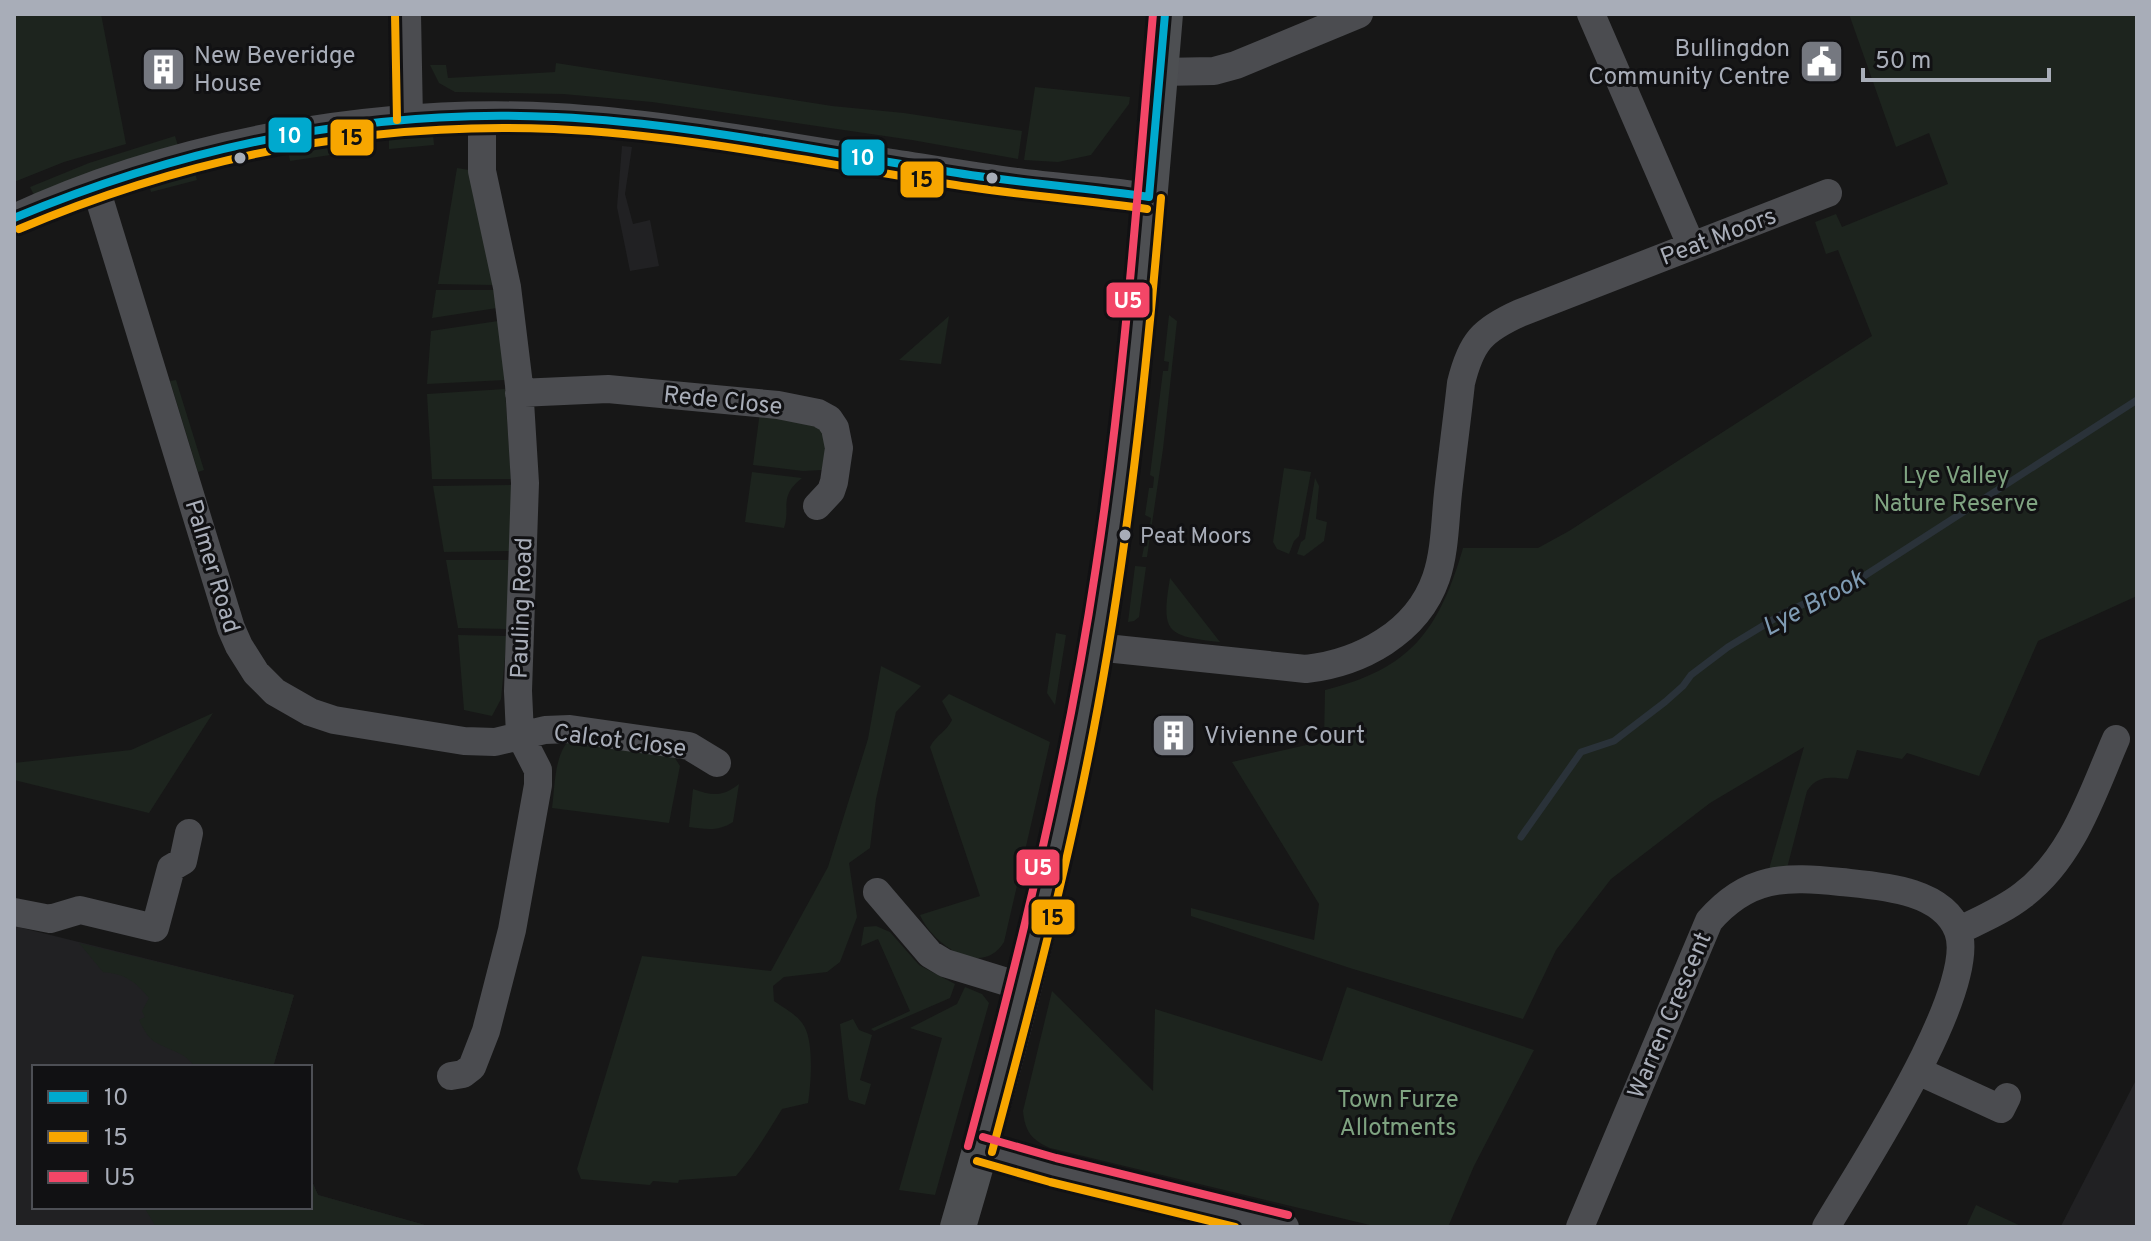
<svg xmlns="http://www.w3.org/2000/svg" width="2151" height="1241" viewBox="0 0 2151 1241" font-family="Overpass,sans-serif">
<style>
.built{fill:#212123}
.green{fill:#1d241e}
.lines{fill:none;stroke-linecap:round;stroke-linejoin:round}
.stream{stroke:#2a3239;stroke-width:7}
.minor{stroke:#4b4c50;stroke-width:28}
.major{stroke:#4d4f52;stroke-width:36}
.bus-1-casing{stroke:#111113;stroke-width:14}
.bus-2-casing{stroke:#111113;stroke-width:14}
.bus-3-casing{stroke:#111113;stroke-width:14}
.bus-1{stroke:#00a9ce;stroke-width:8}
.bus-2{stroke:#f7a600;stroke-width:8}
.bus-3{stroke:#f34667;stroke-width:8}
.bus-dot{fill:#a8adb8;stroke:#111113;stroke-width:3}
.labels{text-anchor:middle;stroke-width:6;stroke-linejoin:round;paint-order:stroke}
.bus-label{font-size:22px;fill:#a8adb8;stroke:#111113;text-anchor:start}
.poi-label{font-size:24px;fill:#a8adb8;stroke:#111113;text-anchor:start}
.street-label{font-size:24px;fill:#a8adb8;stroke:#111113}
.park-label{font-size:24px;fill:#7fa381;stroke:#111113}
.water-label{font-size:26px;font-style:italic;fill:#7f9bb3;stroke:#111113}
.line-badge{stroke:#111113;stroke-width:3}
.badge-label{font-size:22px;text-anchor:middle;font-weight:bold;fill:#fff}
.pale-badge-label{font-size:22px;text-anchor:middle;font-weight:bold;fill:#111}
</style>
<rect width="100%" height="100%" fill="#171717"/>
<path class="built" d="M 622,146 L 632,147 L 625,194 L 633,224 L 650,220 L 659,266 L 630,271 L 617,207 Z
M 14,926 L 294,995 L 273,1067 L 34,1067 L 34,1207 L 310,1207 L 310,1177 L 318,1195 L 432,1227 L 14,1227 Z
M 2137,1078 L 2137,1227 L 2064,1227 L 2061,1226 Z"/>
<path class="green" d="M 14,14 L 101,14 L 126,144 L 64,162 L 14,182 Z
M 1849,14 L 2137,14 L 2137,596 L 2038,641 L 1979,776 L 1907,753 L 1902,759 L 1857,750 L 1848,779 C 1830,777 1817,775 1807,791 L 1787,868 L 1769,869 L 1804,747 L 1710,803 L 1611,879 L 1556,950 L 1523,1019 L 1353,969 L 1191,916 L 1191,908 L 1314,940 L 1319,904 L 1232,762 L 1324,741 L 1325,690 C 1411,669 1439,630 1463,548 L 1538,548 L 1569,531 L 1872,336 L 1838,250 L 1826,254 L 1815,222 L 1836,214 L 1842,227 L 1948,184 L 1929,133 L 1896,147 Z
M 556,63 L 832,106 L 904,113 L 1022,131 L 1018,159 L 912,140 L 652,102 L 563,94 L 455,92 L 439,83 L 430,65 L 446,65 L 448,78 L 555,72 Z
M 1035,87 L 1130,97 L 1129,104 L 1091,155 L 1058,162 L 1024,160 Z
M 433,134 L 434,145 L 389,149 L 389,137 Z
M 175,136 L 178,146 L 34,195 L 30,187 L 89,163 Z
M 336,143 L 337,154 L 290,161 L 288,150 Z
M 457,168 L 469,170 L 494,285 L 438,284 Z
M 194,170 L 197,180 L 151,192 L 148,182 Z
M 436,290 L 495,290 L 497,308 L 432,318 Z
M 1169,315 L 1177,321 L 1163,449 L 1147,557 L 1142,557 L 1144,547 L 1147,546 L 1151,518 L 1145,515 L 1149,488 L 1153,488 L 1154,477 L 1150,475 L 1163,371 L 1168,371 L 1169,362 L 1164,361 Z
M 949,316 L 941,364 L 899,360 Z
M 498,321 L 505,380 L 427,384 L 431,331 Z
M 176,380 L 204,470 L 198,472 L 170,381 Z
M 505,389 L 511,479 L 432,479 L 427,394 Z
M 760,411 L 795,416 L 829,434 L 822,470 L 803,471 L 753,465 Z
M 1284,468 L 1311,472 L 1299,536 L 1294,541 L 1289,554 L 1277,549 L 1273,542 Z
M 752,472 L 802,478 C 778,497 791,507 784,528 L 745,522 Z
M 1315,478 L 1319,486 L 1316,519 L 1327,522 L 1324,541 L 1304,556 L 1297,554 L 1301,542 L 1305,539 Z
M 512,485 L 513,551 L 444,552 L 433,486 Z
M 446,560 L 512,560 L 508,629 L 458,628 Z
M 1135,566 L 1146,567 L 1139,617 L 1134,621 L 1128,622 Z
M 1170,578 L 1220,642 C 1166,636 1161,633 1170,578 Z
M 1056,633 L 1066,635 L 1055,705 L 1047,693 Z
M 458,635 L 507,636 L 501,699 L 492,716 L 464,710 Z
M 881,666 L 921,686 L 896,712 L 876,799 L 870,848 L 849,863 L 857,917 L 840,962 L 827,972 L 784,977 L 773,986 L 774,1001 C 784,1008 798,1015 804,1026 C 814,1042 811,1085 808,1103 L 782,1109 C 768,1132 754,1155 736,1176 L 679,1180 L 678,1183 L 653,1181 L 650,1185 L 581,1179 L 577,1169 L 642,956 L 771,971 L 828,867 L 868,739 Z
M 949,694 L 1050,742 L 1004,942 C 982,979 932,944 920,915 L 980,896 L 930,747 C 936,735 947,731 952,720 L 942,701 Z
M 213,713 L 149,813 L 14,780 L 14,763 L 131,750 Z
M 571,739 L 673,755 L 680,766 L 669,823 L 552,808 C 555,788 554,752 571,739 Z
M 739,784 L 733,822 C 718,832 705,829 689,827 L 693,789 C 712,796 723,797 739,784 Z
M 876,926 L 890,932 L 919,965 L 955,984 L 950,998 L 874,1031 L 871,1029 L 910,1011 L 878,939 L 861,946 L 864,927 Z
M 79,943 L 294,995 L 273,1067 L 195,1067 C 185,1052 170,1051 155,1042 C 148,1038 143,1028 139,1020 L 145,1017 L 142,1011 L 149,998 C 135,981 125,974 103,972 Z
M 965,987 L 982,994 L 989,1003 L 935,1195 L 899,1190 L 942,1038 L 910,1028 L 957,1004 Z
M 1347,987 L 1534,1050 L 1474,1166 L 1448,1227 L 1378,1227 L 1050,1148 C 1032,1140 1025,1132 1023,1111 L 1052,991 L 1153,1091 L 1155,1009 L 1322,1061 Z
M 853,1019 L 859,1030 L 872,1035 L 860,1080 L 871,1084 L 865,1105 L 849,1100 L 848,1097 L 840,1024 Z
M 310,1177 L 318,1195 L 432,1227 L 156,1227 L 144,1207 L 310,1207 Z
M 1976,1205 L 2023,1227 L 1966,1227 Z"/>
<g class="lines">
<path class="stream" d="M 1521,837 L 1581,752 L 1614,741 L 1665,702 L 1683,686 L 1691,675 L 1728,647 L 1784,613 L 1861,578 L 2137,400"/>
<path class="minor" d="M 407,14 L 409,120
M 1591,14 L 1691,245
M 1160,72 L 1214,71 L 1236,65 L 1359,14
M 95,185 L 231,628 L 239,646 L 256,673 L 275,692 L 310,712 L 334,720 L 464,741 L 495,742 L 545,730 L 570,729 L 689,746 L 717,763
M 14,218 C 175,143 378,107 556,117 C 664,123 773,145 880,161 C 926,168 971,176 1017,182 C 1061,188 1106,190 1149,197
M 519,393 L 608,389 L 778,405 L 818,413 L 829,419 L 835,428 L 839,448 L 834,482 L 831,491 L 817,506
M 1096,647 L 1306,669 C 1360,663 1417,633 1436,578 C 1445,552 1445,521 1448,493 C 1452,456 1457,420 1461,383 C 1471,342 1482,330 1520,313 L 1828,193
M 877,892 L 930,954 L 945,963 L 1023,987
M 14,912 L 50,919 L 80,910 L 155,928 L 171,868 L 183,861 L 189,833
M 1958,931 C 1980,920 2004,910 2023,895 C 2073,857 2092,794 2116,739
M 1918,1071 L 2001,1109 L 2007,1097
M 451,1076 L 463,1074 L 472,1067 L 486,1031 L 512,930 L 538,785 L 538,770 L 520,735 L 518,691 L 525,483 L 519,385 L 507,287 L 482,171 L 482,116
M 980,1149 L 1053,1170 L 1285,1227
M 1580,1227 L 1709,921 C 1748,876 1785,876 1841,882 C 1879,886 1942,889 1958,931 C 1980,989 1857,1174 1826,1227"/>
<path class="major" d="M 958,1227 C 1014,1037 1063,843 1096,648 C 1131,438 1147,226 1165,14"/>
<defs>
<path id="bus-1" d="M 1149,197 L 1165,14
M 14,218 C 188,145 367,108 556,117 C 688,123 820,152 951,172 C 1017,183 1083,187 1149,197"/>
<path id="bus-2" d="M 395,14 L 397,120
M 19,229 C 191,156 367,121 554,129 C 687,135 819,163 949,184 C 1015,195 1081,199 1147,209
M 992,1152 C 1029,1013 1066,874 1093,733 C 1127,557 1146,377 1161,198
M 977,1161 L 1050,1182 L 1235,1227"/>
<path id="bus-3" d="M 983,1137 L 1056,1158 L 1288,1215
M 968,1146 C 1019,955 1067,763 1096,567 C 1124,384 1137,199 1153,14"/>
</defs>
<use href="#bus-1" class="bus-1-casing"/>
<use href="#bus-2" class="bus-2-casing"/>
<use href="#bus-3" class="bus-3-casing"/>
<use href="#bus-1" class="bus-1"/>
<use href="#bus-2" class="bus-2"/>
<use href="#bus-3" class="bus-3"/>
</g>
<defs>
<symbol id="civic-square" viewBox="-11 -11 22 22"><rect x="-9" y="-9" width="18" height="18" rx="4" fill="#757880" stroke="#111113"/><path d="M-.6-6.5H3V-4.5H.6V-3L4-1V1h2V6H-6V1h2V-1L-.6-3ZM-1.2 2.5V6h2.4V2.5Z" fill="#fff"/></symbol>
<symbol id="building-square" viewBox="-11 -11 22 22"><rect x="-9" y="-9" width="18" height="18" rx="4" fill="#757880" stroke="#111113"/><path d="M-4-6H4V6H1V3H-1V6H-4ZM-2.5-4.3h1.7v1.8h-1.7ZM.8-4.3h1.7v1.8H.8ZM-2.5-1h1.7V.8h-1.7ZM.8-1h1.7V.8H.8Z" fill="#fff"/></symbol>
</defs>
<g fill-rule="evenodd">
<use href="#civic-square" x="1796" y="36" width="51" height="51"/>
<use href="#building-square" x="138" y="44" width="51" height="51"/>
<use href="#building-square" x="1148" y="710" width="51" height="51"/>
</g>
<g class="bus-dot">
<circle cx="240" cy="158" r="7"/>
<circle cx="992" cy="178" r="7"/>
<circle cx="1125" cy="535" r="7"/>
</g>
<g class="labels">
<g class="bus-label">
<text x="1140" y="543">Peat Moors</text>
</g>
<g class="poi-label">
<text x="1790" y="56" text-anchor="end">Bullingdon<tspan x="1790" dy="28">Community Centre</tspan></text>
<text x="194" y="63">New Beveridge<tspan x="194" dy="28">House</tspan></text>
<text x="1204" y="743">Vivienne Court</text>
</g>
<g class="street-label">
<text transform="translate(1718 236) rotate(-21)" y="8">Peat Moors</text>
<text transform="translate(723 400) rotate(6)" y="8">Rede Close</text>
<text transform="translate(213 566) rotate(73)" y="8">Palmer Road</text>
<text transform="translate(521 608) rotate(-88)" y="8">Pauling Road</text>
<text transform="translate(620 740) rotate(7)" y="8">Calcot Close</text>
<text transform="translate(1669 1015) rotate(-67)" y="8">Warren Crescent</text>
</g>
<g class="park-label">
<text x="1956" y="483">Lye Valley<tspan x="1956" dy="28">Nature Reserve</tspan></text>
<text x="1398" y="1107">Town Furze<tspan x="1398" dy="28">Allotments</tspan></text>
</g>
<g class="water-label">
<text transform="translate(1813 602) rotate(-28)" y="9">Lye Brook</text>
</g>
</g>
<g class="line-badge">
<rect x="267" y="116" width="46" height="38" rx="8" fill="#00a9ce"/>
<rect x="329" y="118" width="46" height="39" rx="8" fill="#f7a600"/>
<rect x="840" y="138" width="46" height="39" rx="8" fill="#00a9ce"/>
<rect x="899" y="160" width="46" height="39" rx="8" fill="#f7a600"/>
<rect x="1105" y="281" width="46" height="38" rx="8" fill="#f34667"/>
<rect x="1015" y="848" width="46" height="39" rx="8" fill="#f34667"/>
<rect x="1030" y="898" width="46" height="38" rx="8" fill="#f7a600"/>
</g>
<g class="badge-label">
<text x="290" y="143">10</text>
<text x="863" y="165">10</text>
<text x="1128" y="308">U5</text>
<text x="1038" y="875">U5</text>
</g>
<g class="pale-badge-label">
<text x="352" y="145">15</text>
<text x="922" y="187">15</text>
<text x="1053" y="925">15</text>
</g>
<rect width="2151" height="1241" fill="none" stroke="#a8adb8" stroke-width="32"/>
<rect x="32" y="1065" width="280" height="144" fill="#111113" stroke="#4d4f55" stroke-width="2"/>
<rect x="48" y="1091" width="40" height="12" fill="#00a9ce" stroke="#4d4f55" stroke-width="2"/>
<text x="104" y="1105" font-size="24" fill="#a8adb8">10</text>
<rect x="48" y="1131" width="40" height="12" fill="#f7a600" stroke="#4d4f55" stroke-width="2"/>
<text x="104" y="1145" font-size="24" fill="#a8adb8">15</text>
<rect x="48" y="1171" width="40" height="12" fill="#f34667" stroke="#4d4f55" stroke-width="2"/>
<text x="104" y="1185" font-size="24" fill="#a8adb8">U5</text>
<path d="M1863 68v12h186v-12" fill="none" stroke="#a8adb8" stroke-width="4"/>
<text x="1875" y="68" font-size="24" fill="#a8adb8" stroke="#111113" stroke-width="6" paint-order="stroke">50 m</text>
</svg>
